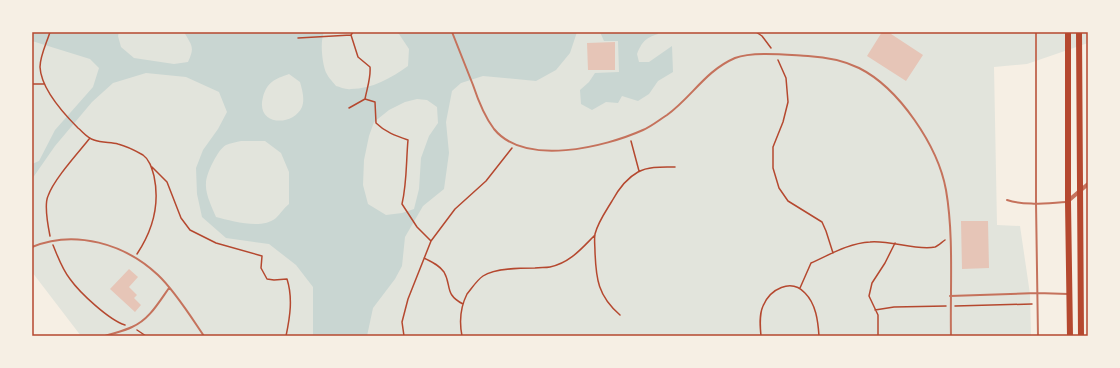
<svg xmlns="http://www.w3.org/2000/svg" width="1120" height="368" viewBox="0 0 1120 368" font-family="Karla,sans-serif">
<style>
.green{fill:#e2e4dc}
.water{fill:#c9d6d2;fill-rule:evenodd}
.building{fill:#e6c5b7}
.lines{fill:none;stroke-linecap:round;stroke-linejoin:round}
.path{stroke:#b5482f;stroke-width:1.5}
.service{stroke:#c5725c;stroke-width:2}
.minor{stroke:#c5725c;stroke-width:4}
.primary{stroke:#b5482f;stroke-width:6}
.neatline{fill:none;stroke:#b5482f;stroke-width:1.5}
</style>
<rect width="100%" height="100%" fill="#f6efe4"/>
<path class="green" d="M 32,32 L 1088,32 L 1088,43 L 1027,64 L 994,67 L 997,225 L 1020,226 L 1030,294 L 1031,336 L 81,336 L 32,272 Z"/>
<path class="water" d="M 32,32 L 119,32 L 118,36 L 121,47 L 134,58 L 174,64 L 188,62 C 195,47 192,46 184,32 L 324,32 C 320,42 322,60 325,70 C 327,76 332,81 336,86 C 340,87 346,90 351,89 C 372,89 391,78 408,66 L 409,49 L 399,34 L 396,32 L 577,32 L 570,53 L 556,70 L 536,81 L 483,76 L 461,83 L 452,91 L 446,122 L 449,153 L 444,189 L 423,206 L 405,237 L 402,266 L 395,279 L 373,308 L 367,336 L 313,336 L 313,287 L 296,265 L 269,244 L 226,238 L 202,217 L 197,194 L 196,168 L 203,150 L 218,129 L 227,112 L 219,92 L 186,77 L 146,73 L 113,83 L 92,102 L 55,146 L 32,179 L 32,164 L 39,161 L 55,130 L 93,87 L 99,68 L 90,59 L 32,41 ZM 289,74 L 300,82 C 302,89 305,99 302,107 C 293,127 255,126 263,97 C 267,82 275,79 289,74 ZM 417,99 L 427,100 L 437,107 L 438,123 L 429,136 L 421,158 L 419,189 L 414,209 L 402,213 L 386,215 L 368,204 L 363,185 L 364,160 L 369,136 L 374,122 L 389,110 L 405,102 ZM 241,141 L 265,141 L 281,153 L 289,172 L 289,204 C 284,208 280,214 276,218 C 262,230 232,221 216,217 C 212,207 205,194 206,183 C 206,174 218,149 226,145 C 230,143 237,142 241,141 Z
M 600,32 L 617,32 L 618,33 L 659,32 L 658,34 C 645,38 642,42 637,54 L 639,62 L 649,62 L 672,46 L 673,72 L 658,81 L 649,94 L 638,101 L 622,96 L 618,103 L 606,102 L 592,110 L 581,104 L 580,90 L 589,82 L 595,73 L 619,72 L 618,41 L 604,41 Z"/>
<path class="building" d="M 882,32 L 888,32 L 923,55 L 906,81 L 867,56 Z
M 615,42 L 615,70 L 588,70 L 587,43 Z
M 961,221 L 988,221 L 989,268 L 962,269 Z
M 129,269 L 138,277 L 129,287 L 137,295 L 134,298 L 141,305 L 135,312 L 110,289 Z"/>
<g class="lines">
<path class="path" d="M 50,32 C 47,42 40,56 40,67 C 41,89 63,113 78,128 C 83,132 87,138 94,140 C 102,143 111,142 118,144 C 126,146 136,151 143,155 C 150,160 152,169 154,176 C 160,204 153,230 137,254
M 353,32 L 351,35 L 358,57 L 370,67 C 371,78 367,88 365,99 L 375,102 L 376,123 C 385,132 396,136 408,140 C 406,162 407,183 402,204 L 417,227 L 431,241
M 756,32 L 762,36 L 771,48
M 298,38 L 351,35
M 778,60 L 786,78 L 788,102 L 783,122 L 773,147 L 773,168 L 779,188 L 788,201 L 822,222 L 826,231 L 833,253
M 32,84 L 44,84
M 349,108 L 365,99
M 631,141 L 639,171
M 152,167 L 167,182 L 181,218 L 190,230 L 216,243 L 262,256 L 261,268 L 267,279 L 274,280 L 287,279 C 293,298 290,317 286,336
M 50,236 C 48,226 44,205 48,196 C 54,179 78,153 90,138
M 53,245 C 58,257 62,269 70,279 C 80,293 109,320 125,325
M 424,258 C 432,262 439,265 444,272 C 452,286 444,294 463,304
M 800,288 L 811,263 C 829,255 849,243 870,242 C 890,240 917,251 935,247 C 938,246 942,242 945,240
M 955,306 L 1032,304
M 875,310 L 894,307 L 946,306
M 620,315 C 598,296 596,279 595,252 C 595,246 594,239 595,234 C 598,222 606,211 612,201 C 618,190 627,178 638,172 C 649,166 663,167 675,167
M 137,330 L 146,336
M 404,336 L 402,322 L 408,299 L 431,241 L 455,209 L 486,181 L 512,148
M 462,336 C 459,321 460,308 467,294 C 472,288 477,280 483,276 C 495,268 521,268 535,268 C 540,267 545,268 550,267 C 570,263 582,248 595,235
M 761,336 C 760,326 759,315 763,306 C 770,289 791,278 805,293 C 816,304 818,321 819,336
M 878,336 L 878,315 L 869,296 L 872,283 L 885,263 L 895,243"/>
<path class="service" d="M 452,32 C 459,50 466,67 473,85 C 478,100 484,116 494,129 C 525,167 605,147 643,130 C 652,126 659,120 667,115 C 692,97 705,71 735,58 C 753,51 788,55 808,56 C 825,57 843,60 859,68 C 899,88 938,146 946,190 C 954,236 950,289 951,336
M 1036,32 L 1036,203 L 1038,336
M 1007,200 C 1026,206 1047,203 1066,202
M 32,247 C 75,229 125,244 158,275 C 175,291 191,317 204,336
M 950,296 L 1037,293 L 1068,294
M 105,336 C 114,333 124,331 132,327 C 149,320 159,302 169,288"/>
<path class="minor" d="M 1068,201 L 1088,184"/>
<path class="primary" d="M 1068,32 L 1068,202 L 1070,336
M 1079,32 L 1081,336"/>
</g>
<rect width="1120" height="368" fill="none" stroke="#f6efe4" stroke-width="66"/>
<rect x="33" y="33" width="1054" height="302" class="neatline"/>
</svg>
